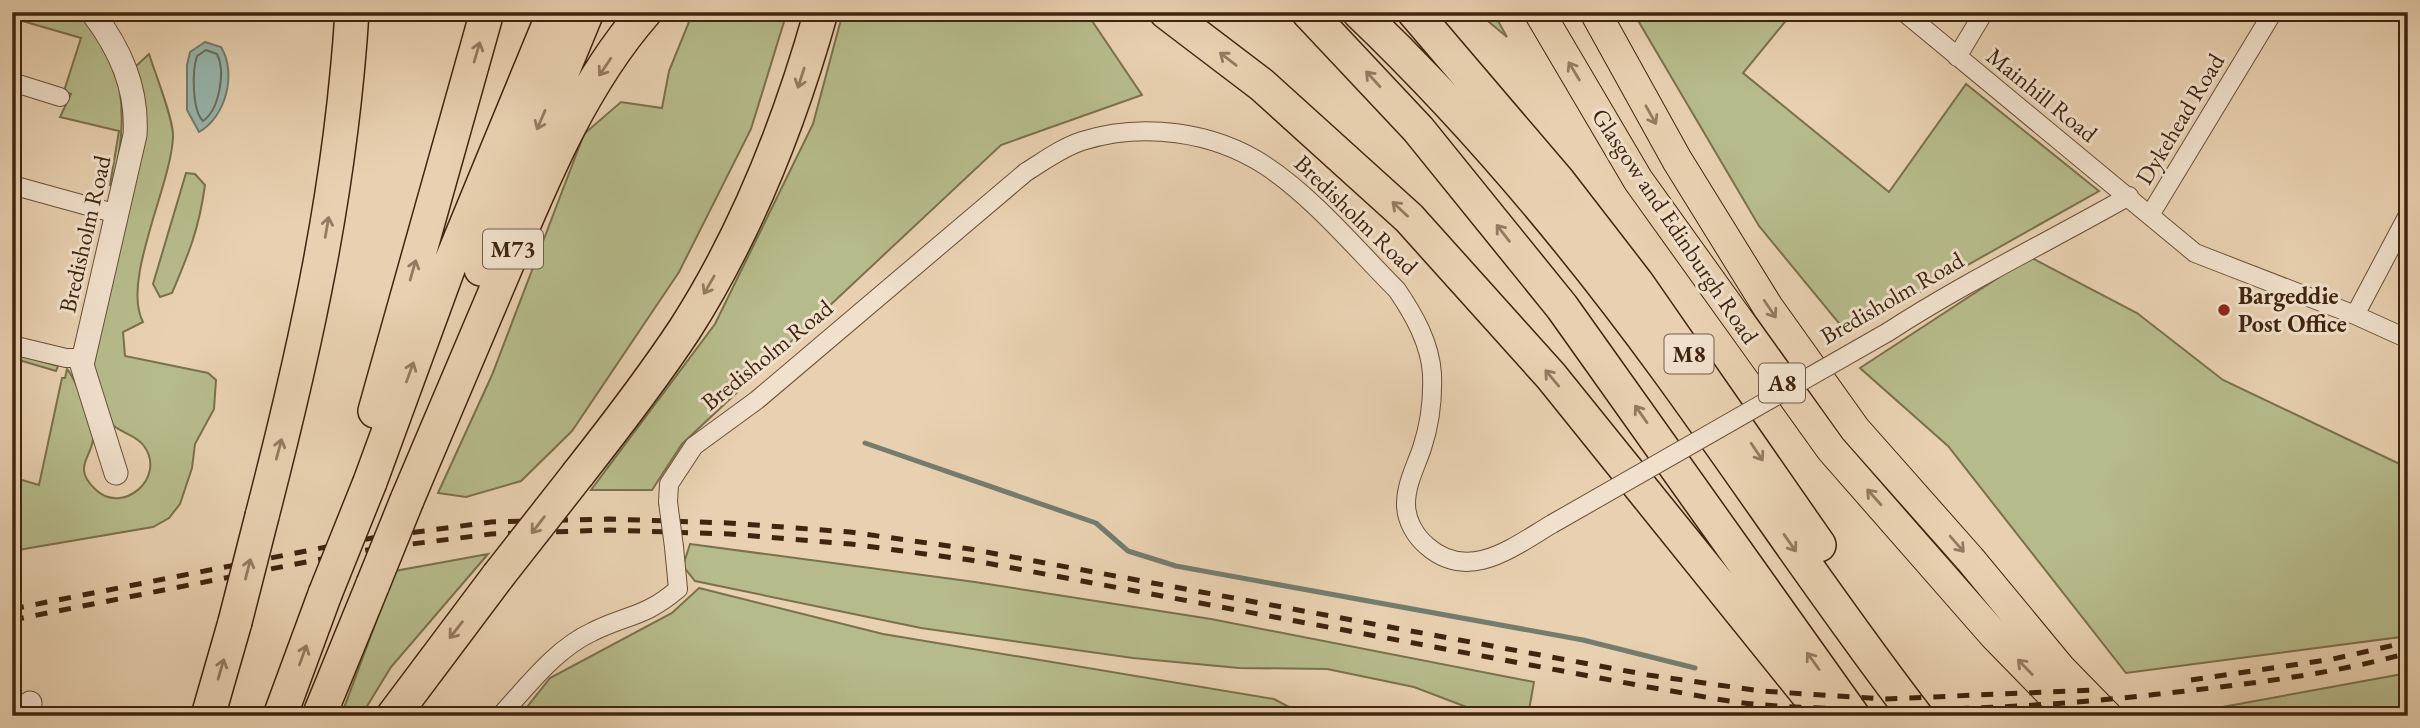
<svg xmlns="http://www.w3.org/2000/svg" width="2420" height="728" viewBox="0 0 2420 728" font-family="'EB Garamond',serif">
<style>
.green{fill:#b6bb8b;stroke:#7b704d;stroke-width:2}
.water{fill:#97b6ad;stroke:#747c6e;stroke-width:2}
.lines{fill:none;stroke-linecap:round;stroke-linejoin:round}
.shore{stroke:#6c6d5e;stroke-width:2}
.stream{stroke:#747c6e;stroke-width:5}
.minor-casing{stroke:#6a4f37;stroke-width:20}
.tertiary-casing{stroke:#6a4f37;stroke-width:25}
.trunk-casing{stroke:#40240f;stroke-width:32}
.motorway-casing{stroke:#40240f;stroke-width:36}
.minor{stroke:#f0e0cc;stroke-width:18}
.tertiary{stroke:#f0e0cc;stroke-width:23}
.trunk{stroke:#e8d0b0;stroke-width:30}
.motorway{stroke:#e8d0b0;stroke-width:33}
.rail{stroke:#40240f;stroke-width:5;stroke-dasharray:12 12;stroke-linecap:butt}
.minor-bridge-casing{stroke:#6a4f37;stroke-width:20;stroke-linecap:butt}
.motorway-bridge-casing{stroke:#40240f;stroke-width:36;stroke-linecap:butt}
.minor-bridge{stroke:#f0e0cc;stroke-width:18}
.motorway-bridge{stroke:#e8d0b0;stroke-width:33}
.oneway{stroke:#947a60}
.poi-dot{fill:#8f2418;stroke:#f0e0cc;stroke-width:2.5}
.labels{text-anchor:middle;stroke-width:6;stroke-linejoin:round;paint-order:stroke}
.shield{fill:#f0e0cc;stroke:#755c48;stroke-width:2}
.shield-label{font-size:23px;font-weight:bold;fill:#40240f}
.street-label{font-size:24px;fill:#40240f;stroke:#f0e0cc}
.poi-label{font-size:24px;font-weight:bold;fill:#40240f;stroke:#f0e0cc;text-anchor:start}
</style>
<rect width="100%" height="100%" fill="#e8d0b0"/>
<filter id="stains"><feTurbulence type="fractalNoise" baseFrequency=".00286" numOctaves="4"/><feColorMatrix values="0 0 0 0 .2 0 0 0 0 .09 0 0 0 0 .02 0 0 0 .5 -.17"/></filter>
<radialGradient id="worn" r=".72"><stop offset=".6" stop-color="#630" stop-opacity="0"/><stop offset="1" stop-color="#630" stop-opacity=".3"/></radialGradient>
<path class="green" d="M 12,12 L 75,12 C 131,63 126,118 114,186 L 110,185 L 119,131 L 60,117 L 71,94 L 64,91 L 81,38 L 12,18 Z
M 693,12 L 787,12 L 751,129 L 679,272 L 572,431 L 521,481 L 466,497 L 438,493 L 492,375 L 584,134 L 621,102 L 662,108 L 669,71 Z
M 843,12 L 1086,12 L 1142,95 L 1001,145 L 682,444 L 652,490 L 591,490 L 715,324 L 813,124 Z
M 1477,12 L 1493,12 L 1507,37 Z
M 1633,12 L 1793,12 L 1743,73 L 1889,192 L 1966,84 L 2099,191 L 1847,333 L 1759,226 Z
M 149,54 C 155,73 174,120 173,137 C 171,186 121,281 143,322 L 123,332 L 125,356 L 208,373 L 216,380 L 214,409 L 195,444 L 192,468 L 180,504 L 169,518 L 153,527 L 12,551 L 12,477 L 39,485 L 62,378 L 65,378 L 67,369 C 76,380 95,426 93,440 C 90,459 73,468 95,489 C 122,516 167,478 144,446 C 136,435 123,434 113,425 L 91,363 L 135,67 Z
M 186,173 L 195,174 L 205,185 C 199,229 189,253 172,293 L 160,297 L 153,284 Z
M 2030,257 L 2137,313 L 2223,380 L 2408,468 L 2408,636 L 2126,673 L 1948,446 L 1860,368 Z
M 12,353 L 58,366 L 56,371 L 12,358 Z
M 690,544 L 975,582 L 1211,619 L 1534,682 L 1528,716 L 1490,716 L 1414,687 L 1327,669 L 1239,668 L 1133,658 L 921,628 L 695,581 L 683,566 Z
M 488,554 L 391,667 L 361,716 L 341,716 L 395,571 Z
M 699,588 L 883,634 L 1274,699 L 1306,716 L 520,716 L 550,678 L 672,613 Z
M 2408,673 L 2408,716 L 2173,716 Z"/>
<path class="water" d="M 205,42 L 221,47 C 237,73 226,117 199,132 L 187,110 L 187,65 L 190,52 Z"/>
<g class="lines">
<path class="shore" d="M 206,50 L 217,54 C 226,72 219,110 203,121 C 192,110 192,71 197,56 Z"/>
<path class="stream" d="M 865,443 L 1096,523 L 1128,551 L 1176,566 L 1583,640 L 1695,668"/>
<defs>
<path id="minor" d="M 1904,12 L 2195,253 L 2355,315 L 2408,339
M 1957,57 L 1984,12
M 12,82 L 60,97
M 12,185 L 117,214
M 2150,215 L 2273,12
M 2355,315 L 2408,215
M 1888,332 C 1965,282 2048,242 2129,196
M 12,345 L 66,358 L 83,358
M 668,502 L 669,484 L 694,446 L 757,400 L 1026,172 C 1044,161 1061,148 1082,141 C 1142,122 1213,131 1266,166 C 1313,197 1357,250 1397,290 C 1414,315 1430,343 1432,374 C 1433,399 1430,424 1422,448 C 1416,466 1406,484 1406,504 C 1406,520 1415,536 1427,546 C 1469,583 1513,547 1552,524
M 500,716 C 527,687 555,649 592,632 C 628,614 644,618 678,589 L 674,547"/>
<path id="tertiary" d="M 92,12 C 120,49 138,88 135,135 L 82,365 L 116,473
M 28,716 L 30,703"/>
<path id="trunk" d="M 1539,12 L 1638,180 L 1831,449 L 1994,635 L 2073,716
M 1595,12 L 1677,160 L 1768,307 L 1855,429 L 1970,559 L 2061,669 L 2107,716"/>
<path id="motorway" d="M 1166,12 L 1262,85 L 1409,218 L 1551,376 L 1825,716
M 1308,12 L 1418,129 L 1562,307 L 1853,716
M 1359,12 C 1472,120 1574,242 1666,368 C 1750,483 1829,603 1916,716
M 1414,12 L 1559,182 L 1637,283 L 1819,545
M 481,269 L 587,12
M 375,411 L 487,12
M 578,474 C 615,427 652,379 685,329 C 747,232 790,122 821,12
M 370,482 L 448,269 L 554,12
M 407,500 C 440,423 473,346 505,269 C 542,181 581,85 645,12
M 262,516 C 306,346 341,188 352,12
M 208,716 L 235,622
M 280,716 L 325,594
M 319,716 L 373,584
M 393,716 L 498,576"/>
</defs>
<use href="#minor" class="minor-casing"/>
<use href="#tertiary" class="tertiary-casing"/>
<use href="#trunk" class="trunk-casing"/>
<use href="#motorway" class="motorway-casing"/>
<use href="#minor" class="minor"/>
<use href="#tertiary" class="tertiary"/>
<use href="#trunk" class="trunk"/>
<use href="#motorway" class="motorway"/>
<path class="rail" d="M 12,609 L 372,538 L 491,522 L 609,519 L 728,523 L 850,532 L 970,549 L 1648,675 L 1761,691 L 1883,699 L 2097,690
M 12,620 L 372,549 L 491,534 L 609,530 L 729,534 L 851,544 L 970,560 L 1648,687 C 1686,693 1725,702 1764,705 C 1902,715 2040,708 2177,692 C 2255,683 2333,674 2408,653
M 2191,680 L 2333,659 L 2408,642"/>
<defs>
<path id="minor-bridge" d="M 668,502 L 674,547
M 1552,524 L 1888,332"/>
<path id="motorway-bridge" d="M 498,576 L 578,474
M 373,584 L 407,500
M 325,594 L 370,482
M 235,622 L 262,516"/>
</defs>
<use href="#minor-bridge" class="minor-bridge-casing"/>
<use href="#motorway-bridge" class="motorway-bridge-casing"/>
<use href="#minor-bridge" class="minor-bridge"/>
<use href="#motorway-bridge" class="motorway-bridge"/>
</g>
<defs><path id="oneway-shaft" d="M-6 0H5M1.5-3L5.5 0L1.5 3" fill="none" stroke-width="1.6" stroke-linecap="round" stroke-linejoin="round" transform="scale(1.75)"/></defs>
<g class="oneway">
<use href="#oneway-shaft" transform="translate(477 52) rotate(-74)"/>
<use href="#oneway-shaft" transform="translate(1228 59) rotate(-142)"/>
<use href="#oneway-shaft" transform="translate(605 67) rotate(124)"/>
<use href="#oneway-shaft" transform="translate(1574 71) rotate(-121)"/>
<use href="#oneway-shaft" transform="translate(801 78) rotate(108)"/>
<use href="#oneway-shaft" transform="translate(1373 79) rotate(-132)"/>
<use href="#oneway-shaft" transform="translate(1651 115) rotate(61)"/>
<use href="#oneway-shaft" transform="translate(541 120) rotate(113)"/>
<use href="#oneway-shaft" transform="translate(1400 209) rotate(-137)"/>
<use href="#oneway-shaft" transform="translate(327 227) rotate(-80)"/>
<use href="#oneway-shaft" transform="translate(1503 233) rotate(-128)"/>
<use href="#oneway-shaft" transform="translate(413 270) rotate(-74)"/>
<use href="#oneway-shaft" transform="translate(709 285) rotate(120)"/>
<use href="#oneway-shaft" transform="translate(1770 309) rotate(56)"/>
<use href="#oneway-shaft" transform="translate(410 372) rotate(-70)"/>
<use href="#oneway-shaft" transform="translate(1552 378) rotate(-130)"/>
<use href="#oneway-shaft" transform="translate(1641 414) rotate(-125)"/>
<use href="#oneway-shaft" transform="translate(279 449) rotate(-75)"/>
<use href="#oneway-shaft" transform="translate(1757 452) rotate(56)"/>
<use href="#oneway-shaft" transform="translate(1874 497) rotate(-132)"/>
<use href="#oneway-shaft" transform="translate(538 525) rotate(128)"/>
<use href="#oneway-shaft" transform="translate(1790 543) rotate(55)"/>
<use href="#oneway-shaft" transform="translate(1957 544) rotate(49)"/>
<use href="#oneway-shaft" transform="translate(248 569) rotate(-76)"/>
<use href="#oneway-shaft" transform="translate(456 630) rotate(128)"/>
<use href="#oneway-shaft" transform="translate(303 655) rotate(-70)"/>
<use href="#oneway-shaft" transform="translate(1813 661) rotate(-126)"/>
<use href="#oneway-shaft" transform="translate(2025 667) rotate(-134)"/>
<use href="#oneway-shaft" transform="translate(221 669) rotate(-74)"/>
</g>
<circle class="poi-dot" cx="2224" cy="310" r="7"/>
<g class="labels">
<g class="shield">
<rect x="483" y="229.5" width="60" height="39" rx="5"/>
<rect x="1664.5" y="334.5" width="49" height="39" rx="5"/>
<rect x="1759" y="363.5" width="46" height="39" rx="5"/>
</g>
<g class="shield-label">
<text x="513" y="257">M73</text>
<text x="1689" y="362">M8</text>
<text x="1782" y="391">A8</text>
</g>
<g class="street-label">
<text transform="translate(2042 95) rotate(39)" y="8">Mainhill Road</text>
<text transform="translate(2180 119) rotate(-59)" y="8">Dykehead Road</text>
<text transform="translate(1356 215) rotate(44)" y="8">Bredisholm Road</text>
<text transform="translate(1675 226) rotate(56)" y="8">Glasgow and Edinburgh Road</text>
<text transform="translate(85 234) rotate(-77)" y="8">Bredisholm Road</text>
<text transform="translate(1892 298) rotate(-30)" y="8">Bredisholm Road</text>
<text transform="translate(767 355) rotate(-39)" y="8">Bredisholm Road</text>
</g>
<g class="poi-label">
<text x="2238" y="304">Bargeddie<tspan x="2238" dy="28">Post Office</tspan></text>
</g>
</g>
<rect width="2420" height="728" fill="none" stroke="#e8d0b0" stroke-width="42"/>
<rect x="14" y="14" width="2392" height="700" fill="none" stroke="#40240f" stroke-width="3.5"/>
<rect x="21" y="21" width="2378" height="686" fill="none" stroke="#40240f" stroke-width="2"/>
<rect width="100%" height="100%" filter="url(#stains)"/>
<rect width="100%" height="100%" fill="url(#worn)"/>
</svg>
